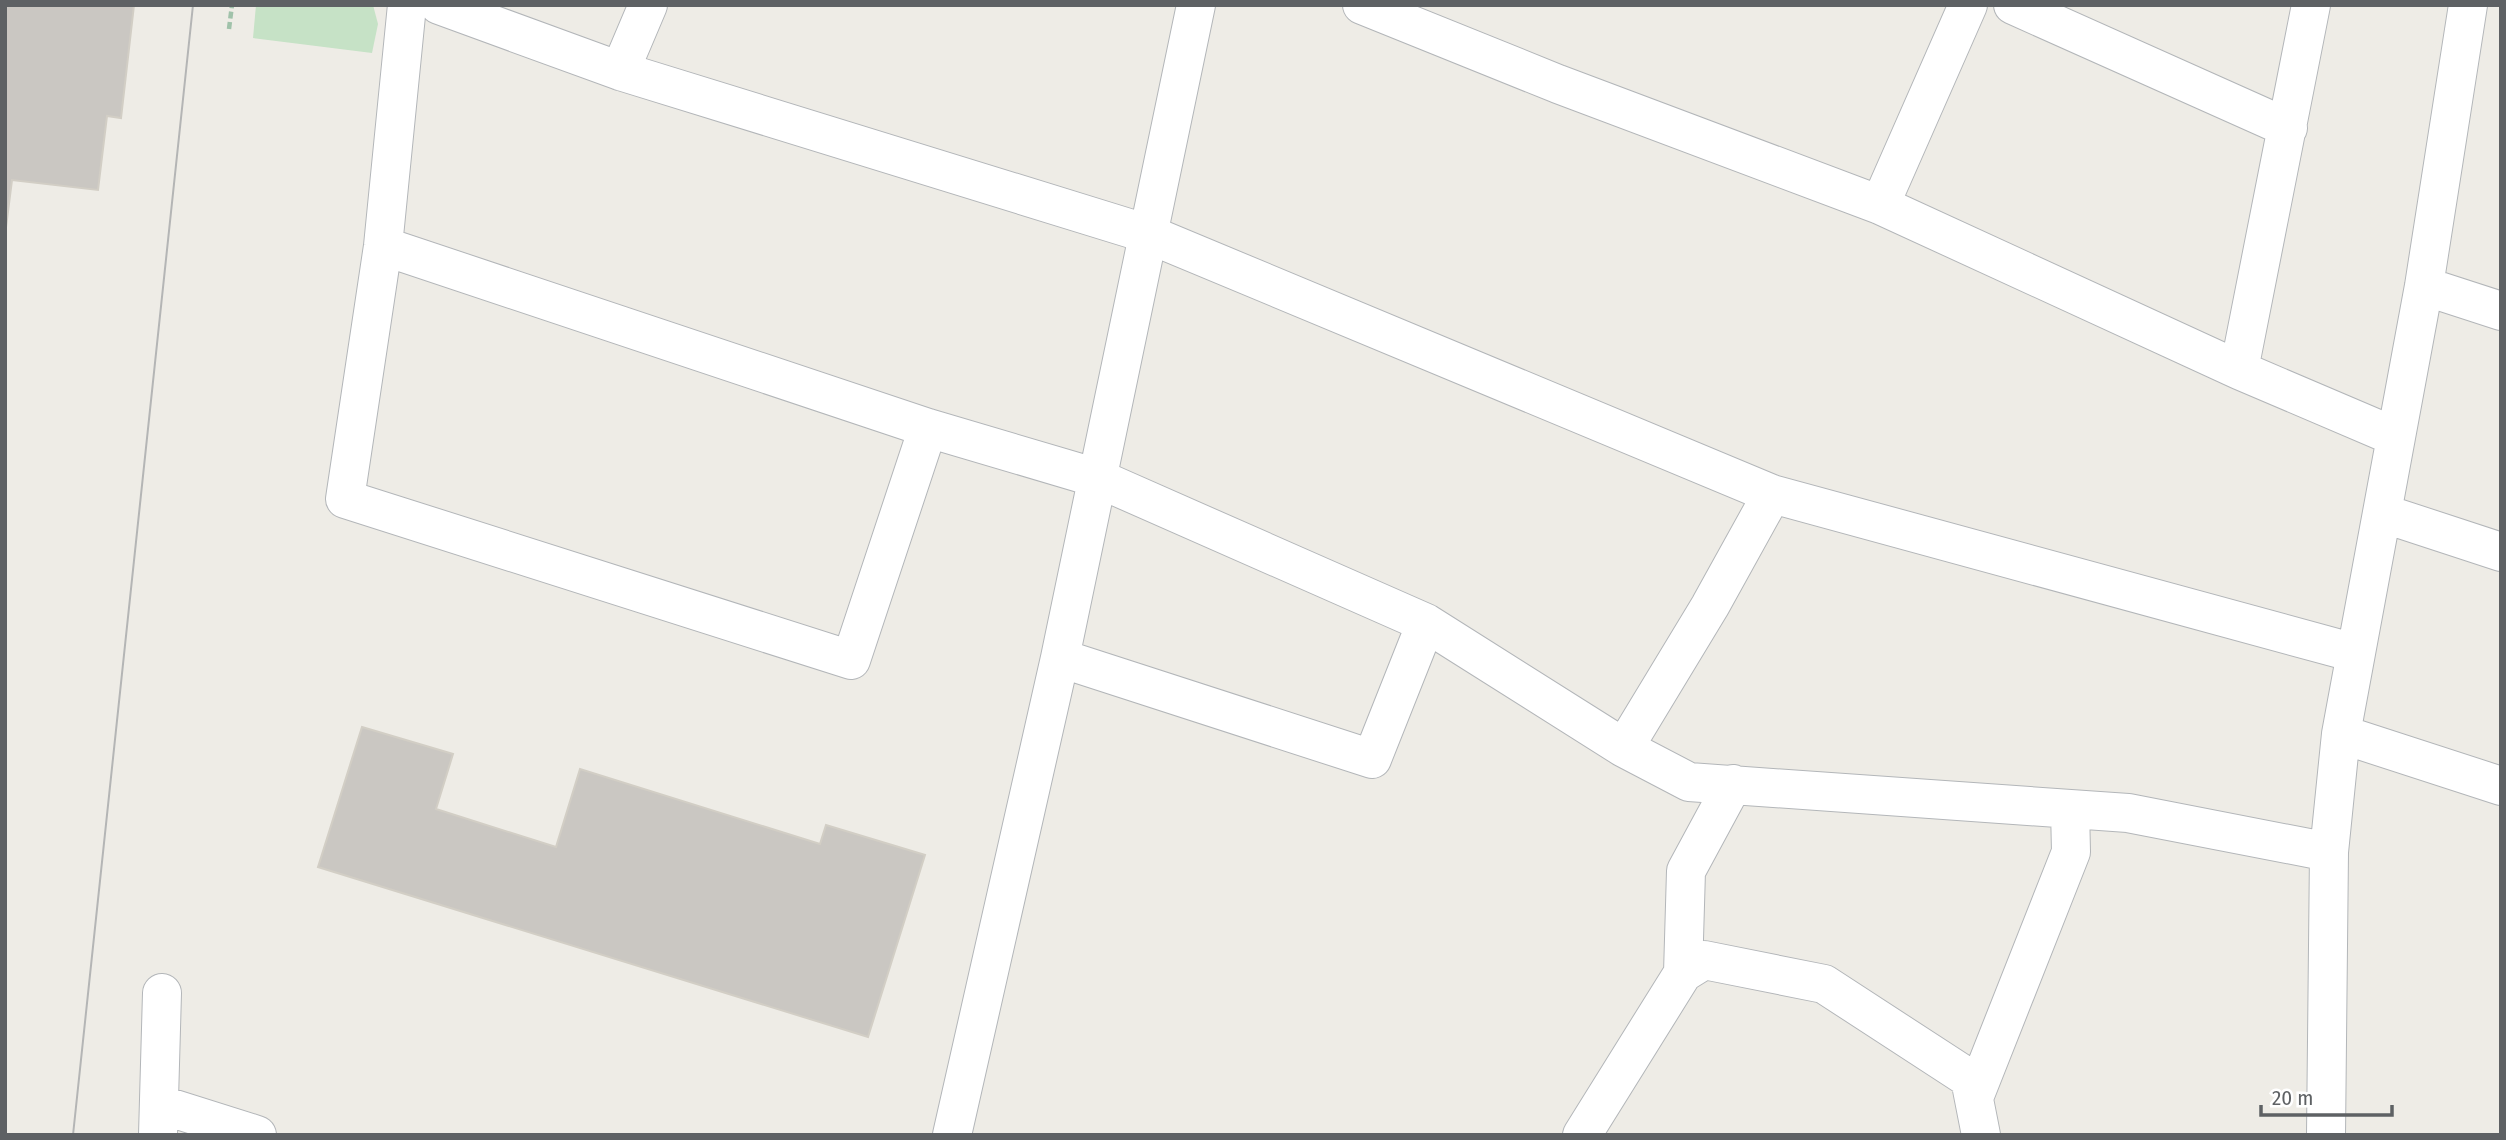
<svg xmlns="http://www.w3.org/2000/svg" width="2506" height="1140" viewBox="0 0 2506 1140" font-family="'Fira Sans Condensed',sans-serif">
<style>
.green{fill:#c6e2c6}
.building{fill:#cac7c2;stroke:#d2cec5;stroke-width:2}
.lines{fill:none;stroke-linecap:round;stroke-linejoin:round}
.minor-casing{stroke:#b3b6b9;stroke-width:40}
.path{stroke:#a0c2aa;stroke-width:4.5;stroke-dasharray:7 3.5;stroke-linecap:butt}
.minor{stroke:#fff;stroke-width:38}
.tram{stroke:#b4b5b5;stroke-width:2}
</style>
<rect width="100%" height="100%" fill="#eeece6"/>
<path class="green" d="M 256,5 L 373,5 L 378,24 L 372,53 L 253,38 Z"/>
<path class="building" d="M 5,5 L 134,5 L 121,118 L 107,116 L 98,190 L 12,180 L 5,235 Z
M 362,727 L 453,754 L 436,809 L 556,847 L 580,769 L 820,844 L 826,825 L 925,855 L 868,1037 L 318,867 Z"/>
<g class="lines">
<defs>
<path id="minor" d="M 407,5 L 383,246 L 345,499 L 851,660 L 928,428
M 439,5 L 620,71 L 1148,234 L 1772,494 L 2355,653
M 1362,5 L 1558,84 L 1880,205 L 2239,370 L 2311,5
M 2013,5 L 2288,128
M 620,71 L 648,5
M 1880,205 L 1968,5
M 383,246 L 928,428 L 1097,478 L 1426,623 L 1624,748 L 1710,606 L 1772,494
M 2424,286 L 2501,311
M 2239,370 L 2396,437
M 2382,513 L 2501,552
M 1060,658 L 1372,759 L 1426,623
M 2341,734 L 2501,786
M 1624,748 L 1689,782 L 2128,813 L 2329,852
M 1683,973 L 1686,871 L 1733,784
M 1975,1095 L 2071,852 L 2070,809
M 159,1104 L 257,1135
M 158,1135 L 162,993
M 952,1135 L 1060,658 L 1196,5
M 1582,1135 L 1683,973 L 1704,960 L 1824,984 L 1970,1079 L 1981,1135
M 2326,1135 L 2329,852 L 2341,734 L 2424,286 L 2468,5"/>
</defs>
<use href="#minor" class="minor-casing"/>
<path class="path" d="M 229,29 L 232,5"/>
<use href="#minor" class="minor"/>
<path class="tram" d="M 73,1135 L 193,5"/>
</g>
<rect width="2506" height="1140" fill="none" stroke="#5e6164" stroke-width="14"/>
<path d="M2261 1105v10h131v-10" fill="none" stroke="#5e6164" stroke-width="3.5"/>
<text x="2272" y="1105" font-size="21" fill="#5e6164" stroke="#ffffff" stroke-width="5" paint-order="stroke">20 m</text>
</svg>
